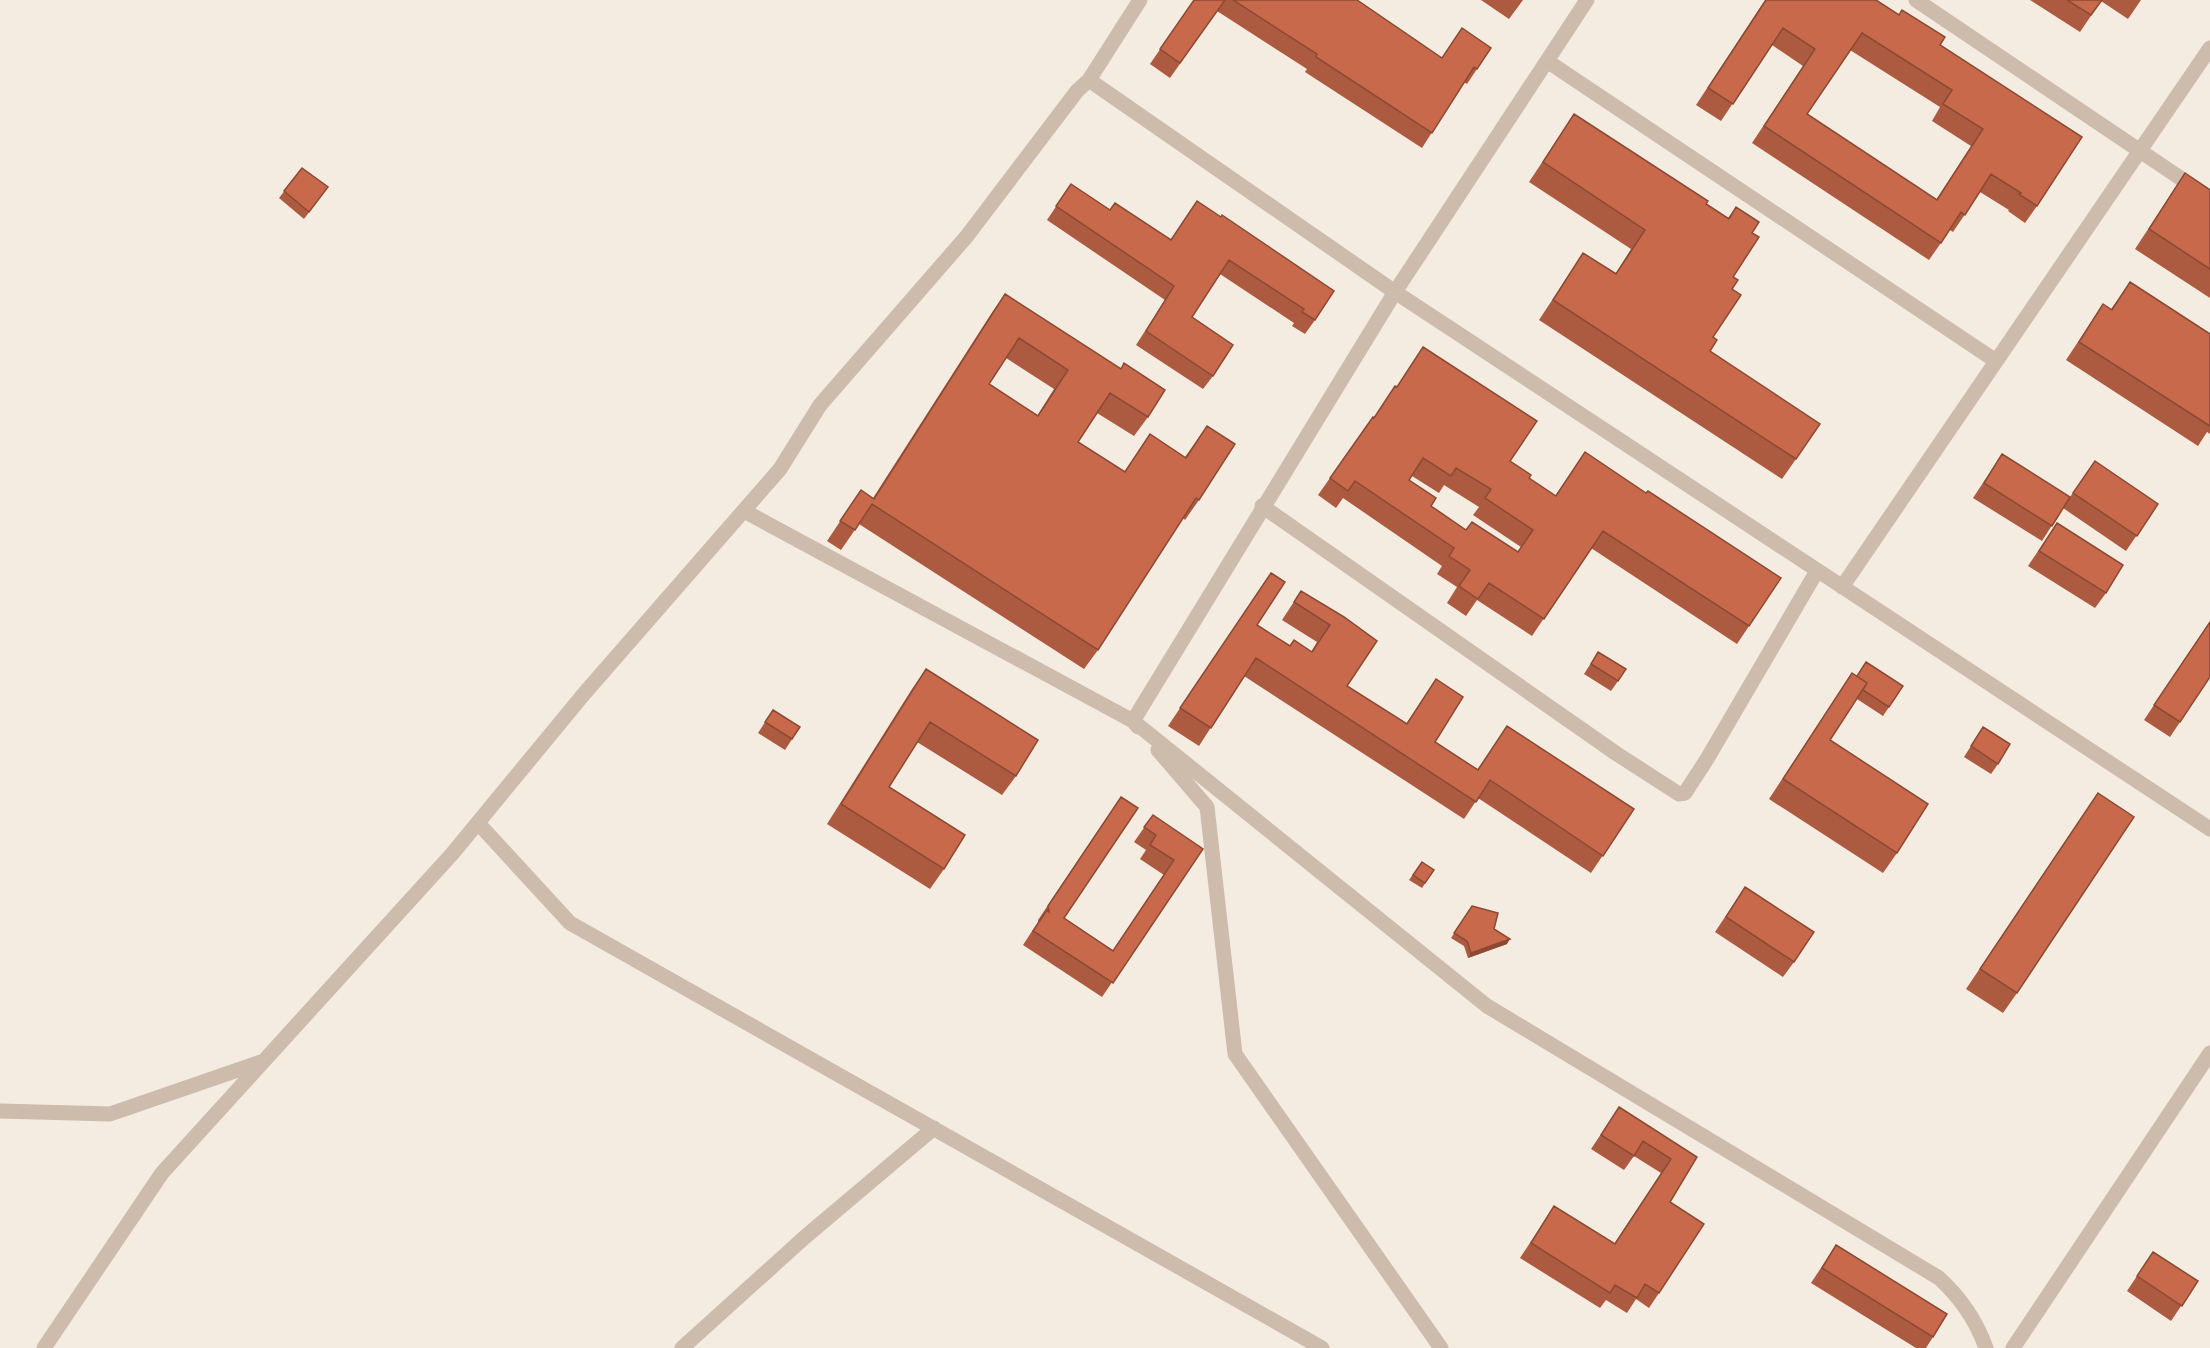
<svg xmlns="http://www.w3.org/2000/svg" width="2210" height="1348" viewBox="0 0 2210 1348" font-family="Lato,sans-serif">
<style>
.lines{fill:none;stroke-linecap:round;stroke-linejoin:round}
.minor{stroke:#cdbbac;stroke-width:15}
.wall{fill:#ac5a40;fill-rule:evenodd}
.shaded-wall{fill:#8c4a34}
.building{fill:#c8694b;stroke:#8c4a34;stroke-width:1.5;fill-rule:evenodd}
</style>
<rect width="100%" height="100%" fill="#f4ebe1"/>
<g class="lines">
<path class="minor" d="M 1587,0 L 1395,292 L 1133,721 L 1487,1006 L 1939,1278 C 1961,1298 1976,1320 1986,1348
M 1916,0 L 2210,198
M 1547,61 L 1996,361
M 1089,80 L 1395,292 L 2210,829
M 1262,506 L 1617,754 L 1679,794 L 1685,793 L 1707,759 L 1817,571
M 744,511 L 1133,721 L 1138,727
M 1842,587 L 2210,48
M 1158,750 L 1207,807 L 1235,1054 L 1441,1348
M 478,823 L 570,923 L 1322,1348
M 0,1111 L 110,1114 L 261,1062
M 44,1348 L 162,1173 L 452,854 L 583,695 L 780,469 L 820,405 L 967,236 L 1077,91 L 1089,80 L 1140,0
M 682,1348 L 805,1237 L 934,1128
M 2013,1348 L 2210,1053"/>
</g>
<path class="wall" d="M 1194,0 L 1357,0 L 1442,58 L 1491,48 L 1467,84 L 1464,82 L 1422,148 L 1305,72 L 1307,69 L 1217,11 L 1170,78 L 1150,64 Z
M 1481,0 L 1523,0 L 1509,19 Z
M 1765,0 L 1876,0 L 1940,45 L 2037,206 L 2025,223 L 2008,211 L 2009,210 L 1980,192 L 1953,232 L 1950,230 L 1929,260 L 1752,143 L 1803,66 L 1772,45 L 1721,121 L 1696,105 ZM 1850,50 L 1940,107 L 1932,121 L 1971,146 L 1936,200 L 1807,114 Z
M 2030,0 L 2141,0 L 2128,19 L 2101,1 L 2080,32 Z
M 1574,114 L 1728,218 L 1736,207 L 1752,233 L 1733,277 L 1732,289 L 1713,337 L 1710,351 L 1796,459 L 1782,479 L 1539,320 L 1583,253 L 1616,273 L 1631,249 L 1529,182 Z
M 302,168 L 328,187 L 304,219 L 279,198 Z
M 2185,173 L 2210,190 L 2210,298 L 2135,249 Z
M 1071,184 L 1110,210 L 1171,240 L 1197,201 L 1315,320 L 1305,334 L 1292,326 L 1294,323 L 1220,274 L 1192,317 L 1213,376 L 1203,389 L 1136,345 L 1165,300 L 1047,220 Z
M 2130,282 L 2210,334 L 2210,434 L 2207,432 L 2198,446 L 2066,360 L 2103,304 L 2111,309 Z
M 1005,294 L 1148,417 L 1134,436 L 1097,413 L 1078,442 L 1124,472 L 1150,434 L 1185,457 L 1207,426 L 1199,500 L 1185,520 L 1183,518 L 1098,650 L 1084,669 L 859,524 L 841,550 L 827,541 L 861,490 L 873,498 L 991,314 ZM 1006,358 L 1054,389 L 1037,416 L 989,384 Z
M 1423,347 L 1510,461 L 1529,478 L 1555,496 L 1585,452 L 1749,626 L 1737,644 L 1591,548 L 1532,636 L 1477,600 L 1466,616 L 1447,603 L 1457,587 L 1437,574 L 1442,566 L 1343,498 L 1336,508 L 1318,495 L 1373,417 L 1374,418 L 1395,386 L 1397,387 ZM 1412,476 L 1439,493 L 1444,485 L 1479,507 L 1473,515 L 1521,547 L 1518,552 L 1466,530 L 1431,506 L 1409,480 Z
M 2002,454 L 2070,497 L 2095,461 L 2158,504 L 2126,551 L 2063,508 L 2042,541 L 1973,498 Z
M 2057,523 L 2106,593 L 2095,608 L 2028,566 Z
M 1271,573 L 1257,625 L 1290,646 L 1311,652 L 1317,642 L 1282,620 L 1301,591 L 1344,617 L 1347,686 L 1406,724 L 1436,679 L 1435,742 L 1477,770 L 1507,726 L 1634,809 L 1591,873 L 1478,798 L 1464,819 L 1244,676 L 1199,746 L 1168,726 Z
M 2210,621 L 2180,722 L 2170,737 L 2144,720 Z
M 1598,652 L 1618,681 L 1611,691 L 1584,674 Z
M 926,669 L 1016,776 L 1002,795 L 917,742 L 889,787 L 944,869 L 930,889 L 827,824 L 912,689 Z
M 1852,673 L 1856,676 L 1903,686 L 1883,716 L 1857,699 L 1830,740 L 1897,853 L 1883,873 L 1769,799 Z
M 773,710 L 800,727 L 785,750 L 758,733 Z
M 1983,727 L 1998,764 L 1991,774 L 1964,757 Z
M 2098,793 L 2017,993 L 2003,1013 L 1966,989 Z
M 1121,797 L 1064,918 L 1113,950 L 1164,875 L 1140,859 L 1146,850 L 1134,842 L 1153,815 L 1203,849 L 1102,997 L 1023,945 L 1038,922 L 1038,920 Z
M 1422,862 L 1434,870 L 1422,888 L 1409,880 Z
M 1745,887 L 1794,962 L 1783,977 L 1715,932 Z
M 1472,906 L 1494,929 L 1507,944 L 1468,958 L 1464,946 L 1451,938 Z
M 1619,1107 L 1697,1157 L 1670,1202 L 1659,1293 L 1649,1308 L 1636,1299 L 1627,1313 L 1606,1300 L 1600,1308 L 1520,1258 L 1554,1206 L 1614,1244 L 1661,1173 L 1634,1156 L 1624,1170 L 1591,1149 Z
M 1836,1245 L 1933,1337 L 1926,1348 L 1916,1348 L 1811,1283 Z
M 2153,1252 L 2198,1281 L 2171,1321 L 2127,1291 Z"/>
<path class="shaded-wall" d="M 1510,939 L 1507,944 L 1468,958 L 1471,953 Z"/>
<path class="building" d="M 1194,0 L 1225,0 L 1180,63 L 1160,49 Z
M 1233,0 L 1357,0 L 1442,58 L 1462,28 L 1491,48 L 1477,69 L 1474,67 L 1432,133 L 1316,57 L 1317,54 Z
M 1766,0 L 1876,0 L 1899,15 L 1902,10 L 1945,37 L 1940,45 L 2082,137 L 2037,206 L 2019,194 L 2021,193 L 1991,174 L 1965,215 L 1961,212 L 1941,243 L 1764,126 L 1815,49 L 1783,28 L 1733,104 L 1708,88 ZM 1862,33 L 1952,90 L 1943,104 L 1983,129 L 1937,200 L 1807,114 Z
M 2067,0 L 2102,0 L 2091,15 Z
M 1574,114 L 1708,201 L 1706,204 L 1729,219 L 1736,207 L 1759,222 L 1752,233 L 1759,237 L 1733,277 L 1738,280 L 1732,289 L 1741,295 L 1713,337 L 1717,340 L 1710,351 L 1820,424 L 1796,459 L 1553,300 L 1583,253 L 1616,274 L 1645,230 L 1543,162 Z
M 302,168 L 328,187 L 309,212 L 284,191 Z
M 2185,173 L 2210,190 L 2210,269 L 2149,229 Z
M 1071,184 L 1110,210 L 1115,203 L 1171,240 L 1197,201 L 1221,217 L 1222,215 L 1334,291 L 1315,320 L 1302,312 L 1304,309 L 1229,260 L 1192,317 L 1233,345 L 1213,376 L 1146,331 L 1174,286 L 1056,206 Z
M 2130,282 L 2210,334 L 2210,426 L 2079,342 L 2103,304 L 2112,310 Z
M 1005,294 L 1121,369 L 1124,363 L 1165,390 L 1148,417 L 1110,393 L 1078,442 L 1125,472 L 1150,434 L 1186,458 L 1207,426 L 1235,444 L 1199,500 L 1196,498 L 1098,650 L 872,504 L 855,530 L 840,521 L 861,490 L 874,499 ZM 1019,338 L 1068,370 L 1038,416 L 989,384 Z
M 1423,347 L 1537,421 L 1510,461 L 1531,475 L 1529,478 L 1556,496 L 1585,452 L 1646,493 L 1648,491 L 1781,578 L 1749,626 L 1603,531 L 1544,619 L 1489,583 L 1478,599 L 1459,586 L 1470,570 L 1449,556 L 1454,548 L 1355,481 L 1348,491 L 1330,478 L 1373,417 L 1374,418 L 1395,386 L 1397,387 ZM 1423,458 L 1451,476 L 1456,468 L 1491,489 L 1485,498 L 1533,530 L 1518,552 L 1472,522 L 1466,530 L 1431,506 L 1436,498 L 1409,480 Z
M 2002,454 L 2070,497 L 2052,526 L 1984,483 Z
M 2095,461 L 2158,504 L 2137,536 L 2073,493 Z
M 2057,523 L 2123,565 L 2106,593 L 2039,551 Z
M 1271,573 L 1285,582 L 1257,625 L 1290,646 L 1294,640 L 1312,652 L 1330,625 L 1294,602 L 1301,591 L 1344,617 L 1377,641 L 1347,686 L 1407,724 L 1436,679 L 1463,697 L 1435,742 L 1478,770 L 1507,726 L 1634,809 L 1603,856 L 1490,780 L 1476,802 L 1256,658 L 1211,728 L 1180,708 Z
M 2210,622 L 2210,677 L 2180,722 L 2154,705 Z
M 1598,652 L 1626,669 L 1618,681 L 1591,664 Z
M 1866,662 L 1903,686 L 1889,707 L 1863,690 L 1867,683 L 1857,676 Z
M 926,669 L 1038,740 L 1016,776 L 930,722 L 889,787 L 965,835 L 944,869 L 841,804 Z
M 1852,673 L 1867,683 L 1830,740 L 1928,804 L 1897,853 L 1783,779 Z
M 773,710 L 800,727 L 792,739 L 765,722 Z
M 1983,727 L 2010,744 L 1998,764 L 1971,746 Z
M 2098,793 L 2134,817 L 2017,993 L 1980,969 Z
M 1121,797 L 1138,808 L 1064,918 L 1113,951 L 1174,860 L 1150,845 L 1156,835 L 1144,827 L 1153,815 L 1203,849 L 1113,983 L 1033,931 L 1047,910 L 1049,912 L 1048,906 Z
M 1422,862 L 1434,870 L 1425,883 L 1413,875 Z
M 1745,887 L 1814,932 L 1794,962 L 1726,917 Z
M 1472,906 L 1498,913 L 1494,929 L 1510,939 L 1471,953 L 1467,941 L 1454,933 Z
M 1619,1107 L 1697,1157 L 1670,1202 L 1704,1224 L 1659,1293 L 1645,1284 L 1637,1298 L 1615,1285 L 1610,1293 L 1531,1243 L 1554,1206 L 1615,1244 L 1671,1159 L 1643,1141 L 1634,1156 L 1601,1135 Z
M 1836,1245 L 1947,1314 L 1933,1337 L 1822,1268 Z
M 2153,1252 L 2198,1281 L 2182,1306 L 2137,1276 Z"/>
</svg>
